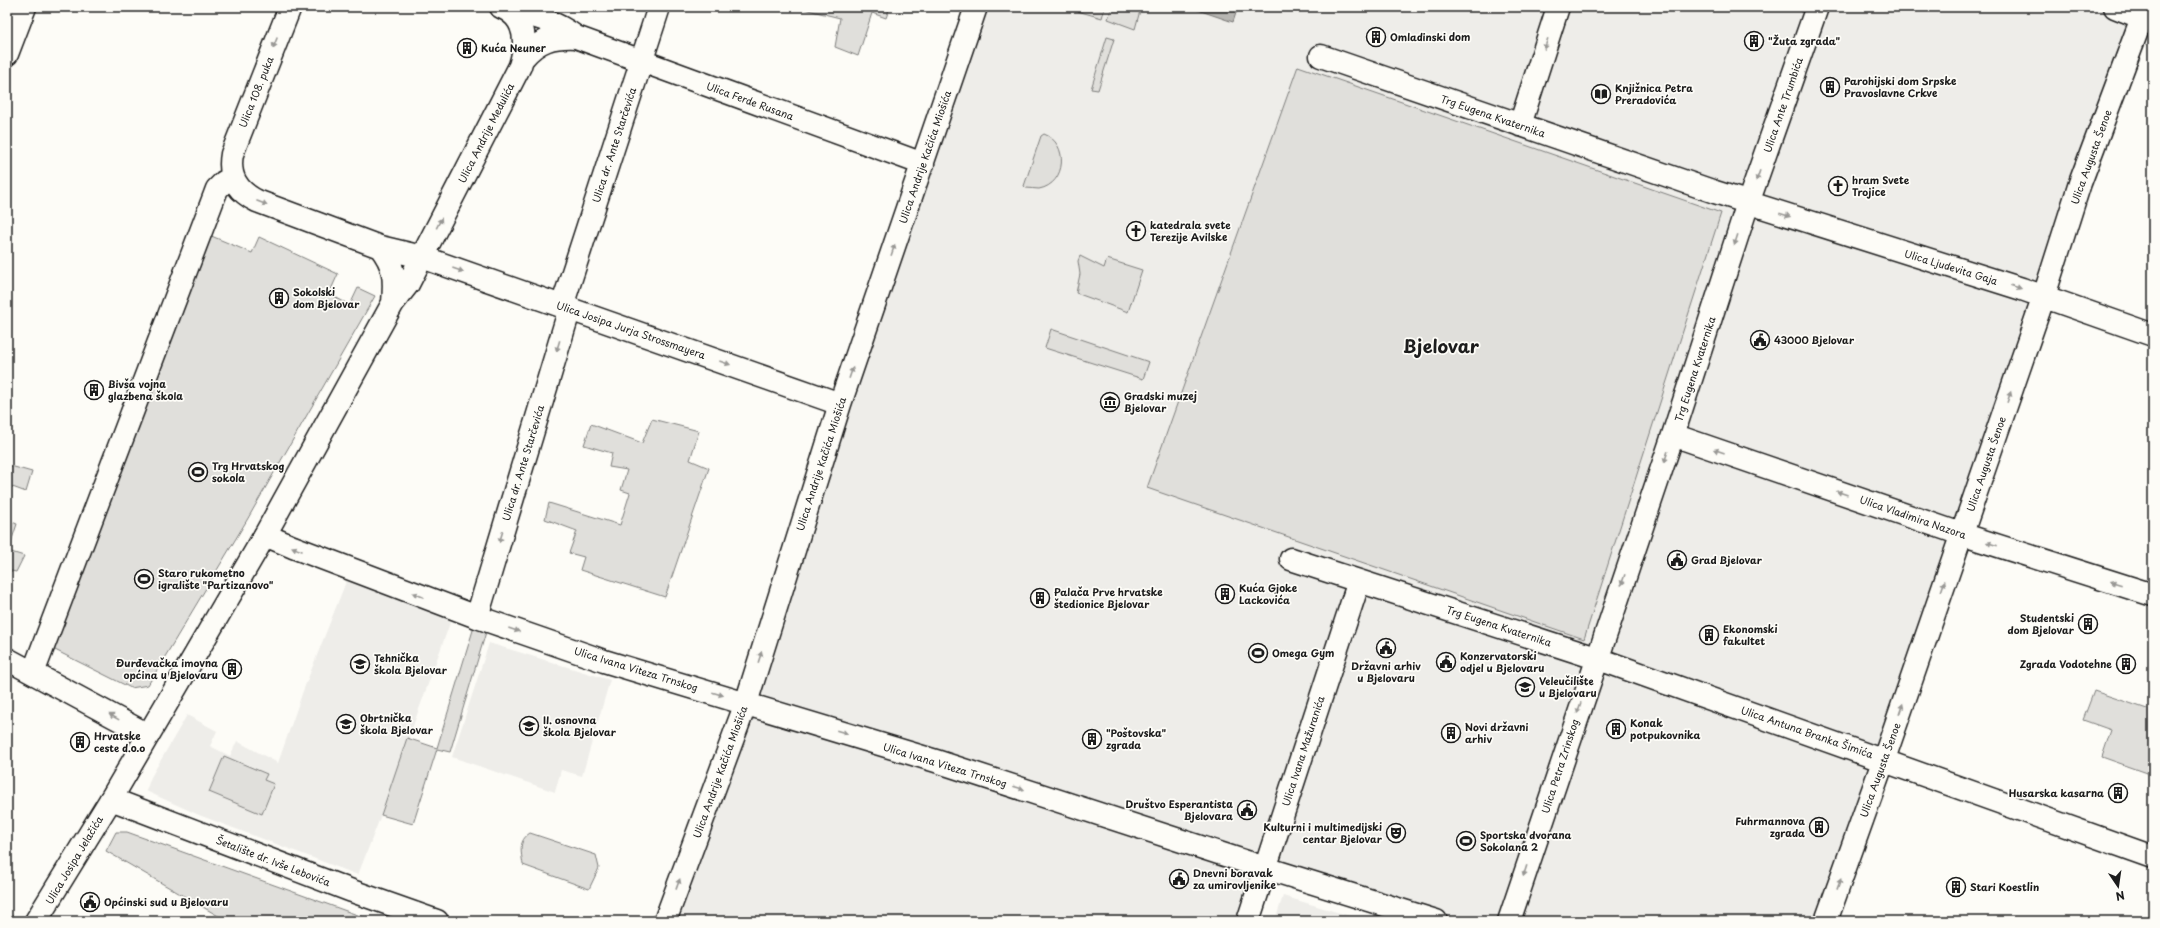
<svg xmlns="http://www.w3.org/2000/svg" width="2160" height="928" viewBox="0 0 2160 928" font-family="'Playpen Sans',sans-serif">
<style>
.built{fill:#eeede9}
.green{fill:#e0dfdb;stroke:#7e7e7c}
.water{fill:#b7b6b2;stroke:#797876}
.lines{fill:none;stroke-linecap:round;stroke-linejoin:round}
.minor-casing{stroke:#1c1c1c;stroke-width:25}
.secondary-casing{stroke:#1c1c1c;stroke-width:25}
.primary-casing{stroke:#1c1c1c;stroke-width:25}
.minor{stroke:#fdfcf7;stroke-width:22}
.secondary{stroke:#fdfcf7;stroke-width:22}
.primary{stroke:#fdfcf7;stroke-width:22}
.oneway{fill:#989794}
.labels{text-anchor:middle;stroke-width:3.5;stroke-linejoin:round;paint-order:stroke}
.poi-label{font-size:10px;font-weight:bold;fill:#1c1c1c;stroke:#fdfcf7;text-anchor:start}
.street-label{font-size:10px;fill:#1c1c1c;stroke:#fdfcf7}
.town-label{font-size:18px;font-weight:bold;fill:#1c1c1c;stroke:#fdfcf7}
</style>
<rect width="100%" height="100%" fill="#fdfcf7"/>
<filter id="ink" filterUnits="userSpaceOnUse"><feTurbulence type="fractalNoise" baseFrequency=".025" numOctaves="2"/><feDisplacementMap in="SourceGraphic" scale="8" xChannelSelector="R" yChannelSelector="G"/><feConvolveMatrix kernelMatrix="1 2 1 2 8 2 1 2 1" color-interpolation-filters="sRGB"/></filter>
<g filter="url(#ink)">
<path class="built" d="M 976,7 L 2115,7 L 2143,17 L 1826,921 L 1436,921 L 1265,868 L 1247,921 L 665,921 Z
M 351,569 L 455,609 L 381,815 L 358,875 L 199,815 L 146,791 L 151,777 L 187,715 L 217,731 L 210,746 L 230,756 L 237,741 L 278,763 L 303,691 Z
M 489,643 L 610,680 L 582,776 L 561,770 L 555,792 L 452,757 Z
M 1283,896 L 1367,921 L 1275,921 Z"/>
<path class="green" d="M 796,7 L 890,7 L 886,18 L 872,13 L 858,56 L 835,47 L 840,18 Z
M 1070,7 L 1105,7 L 1102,18 L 1070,9 Z
M 1112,7 L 1141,7 L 1135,29 L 1108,19 Z
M 1107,37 L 1114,39 L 1098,90 L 1091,89 Z
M 1298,66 L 1721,213 L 1584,639 L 1147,488 Z
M 1044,134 C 1069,143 1067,184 1039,189 C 1035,189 1030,188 1026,188 L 1024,186 L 1041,136 Z
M 209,235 L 252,253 L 259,237 L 338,274 L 329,294 L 350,305 L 358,288 L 375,296 L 247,520 L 148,685 L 131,688 L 49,647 L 115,483 L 126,460 Z
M 1080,256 L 1104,268 L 1107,259 L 1142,270 L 1128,312 L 1076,293 L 1080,274 L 1078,261 Z
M 1051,329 L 1149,362 L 1143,379 L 1045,348 Z
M 652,419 L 699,431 L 690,460 L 709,468 L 665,597 L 580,570 L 584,557 L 569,553 L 577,531 L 545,519 L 549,503 L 620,525 L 630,493 L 621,490 L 627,470 L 609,467 L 612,453 L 584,445 L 591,424 L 642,443 Z
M 7,465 L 32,472 L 26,492 L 7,485 Z
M 7,520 L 17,524 L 8,551 L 24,556 L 16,572 L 7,570 Z
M 477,617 L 489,622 L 450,752 L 437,749 L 413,824 L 381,815 L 407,738 L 437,748 Z
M 2094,691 L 2153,711 L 2153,775 L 2102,757 L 2111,730 L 2083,720 Z
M 224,756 L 267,774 L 264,780 L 274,784 L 262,814 L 209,792 Z
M 116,832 L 127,832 L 374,921 L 227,921 L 106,851 Z
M 530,833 L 596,855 L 599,868 L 589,889 L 523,865 C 521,851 518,841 530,833 Z"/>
<path class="water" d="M 1196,7 L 1228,7 L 1237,10 L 1233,22 L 1195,9 Z"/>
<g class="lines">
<defs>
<path id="minor" d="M 2115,7 L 2153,22
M 507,9 C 532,15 555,21 576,37
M 7,54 L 25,7
M 1321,56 L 1715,192 L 2022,289 L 2153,335
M 523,58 C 538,40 553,36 576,37 L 923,164
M 1520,125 L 1558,7
M 422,257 L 840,404
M 562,306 L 659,7
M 1673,435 L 1961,534 L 2153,595
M 265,535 L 293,547 L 477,617 L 604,661 L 936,761 L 1265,868 L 1436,921
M 1291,559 L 1596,658 L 2153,857
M 477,617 L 570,308
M 7,659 L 148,735
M 33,673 L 217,189 L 224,182 L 233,178
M 665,921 L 746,703 L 840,404 L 976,7
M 1248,921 L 1359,581
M 1509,921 L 1673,435 L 1748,203 L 1817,7
M 1826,921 L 1884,759 L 2044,296 L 2080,183 L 2146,7"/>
<path id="secondary" d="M 290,7 L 232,154 C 228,176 237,191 257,201 L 380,247 L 422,257
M 380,247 C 395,266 395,279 393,303
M 111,799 L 265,535 L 393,303 L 408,284 L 520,66 C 527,43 527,17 501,7"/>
<path id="primary" d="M 36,921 L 111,799 L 352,891 L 437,921"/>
</defs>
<use href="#minor" class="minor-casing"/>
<use href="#secondary" class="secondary-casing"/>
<use href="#primary" class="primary-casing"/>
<use href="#minor" class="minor"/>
<use href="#secondary" class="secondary"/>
<use href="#primary" class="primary"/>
</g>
<defs><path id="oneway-solid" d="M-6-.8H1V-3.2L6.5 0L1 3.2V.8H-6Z"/></defs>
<g class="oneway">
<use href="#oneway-solid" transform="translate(275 43) rotate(112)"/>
<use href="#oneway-solid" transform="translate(1546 44) rotate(108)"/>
<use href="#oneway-solid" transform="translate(1758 176) rotate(109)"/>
<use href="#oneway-solid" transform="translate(262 203) rotate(21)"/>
<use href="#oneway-solid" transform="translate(1785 215) rotate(18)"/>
<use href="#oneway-solid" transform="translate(439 223) rotate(-63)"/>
<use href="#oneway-solid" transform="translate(1736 240) rotate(108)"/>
<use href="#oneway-solid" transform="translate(893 250) rotate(-71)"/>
<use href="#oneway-solid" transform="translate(458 270) rotate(19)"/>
<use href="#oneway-solid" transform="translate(2016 287) rotate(18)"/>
<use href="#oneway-solid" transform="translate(558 346) rotate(107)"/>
<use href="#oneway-solid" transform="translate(725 363) rotate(19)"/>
<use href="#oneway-solid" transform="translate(851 373) rotate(-71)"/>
<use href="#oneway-solid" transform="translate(2009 397) rotate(-71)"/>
<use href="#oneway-solid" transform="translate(1719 451) rotate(-161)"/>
<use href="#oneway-solid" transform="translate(1666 457) rotate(108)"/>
<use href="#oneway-solid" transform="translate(1842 493) rotate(-161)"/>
<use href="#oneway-solid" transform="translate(501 537) rotate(107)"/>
<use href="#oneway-solid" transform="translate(1992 544) rotate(-162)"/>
<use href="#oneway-solid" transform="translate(297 549) rotate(-158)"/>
<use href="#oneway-solid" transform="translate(1623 580) rotate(109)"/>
<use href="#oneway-solid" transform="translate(2116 583) rotate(-162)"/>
<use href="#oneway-solid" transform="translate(1943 586) rotate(-71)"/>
<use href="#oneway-solid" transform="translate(418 595) rotate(-159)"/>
<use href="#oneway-solid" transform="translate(514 630) rotate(19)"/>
<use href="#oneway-solid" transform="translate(760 657) rotate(-72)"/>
<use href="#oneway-solid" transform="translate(718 694) rotate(16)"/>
<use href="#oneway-solid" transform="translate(1579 708) rotate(109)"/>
<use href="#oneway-solid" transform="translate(1901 709) rotate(-71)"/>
<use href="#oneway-solid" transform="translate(114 717) rotate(-151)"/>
<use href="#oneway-solid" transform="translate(842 732) rotate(17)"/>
<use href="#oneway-solid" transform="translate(1019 788) rotate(17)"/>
<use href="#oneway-solid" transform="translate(1525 871) rotate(108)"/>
<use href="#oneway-solid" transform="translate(678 884) rotate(-70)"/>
<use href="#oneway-solid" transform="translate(1839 884) rotate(-70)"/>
</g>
</g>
<defs>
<symbol id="building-ring" viewBox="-11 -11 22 22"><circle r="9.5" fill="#fdfcf7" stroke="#1c1c1c" stroke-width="1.5"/><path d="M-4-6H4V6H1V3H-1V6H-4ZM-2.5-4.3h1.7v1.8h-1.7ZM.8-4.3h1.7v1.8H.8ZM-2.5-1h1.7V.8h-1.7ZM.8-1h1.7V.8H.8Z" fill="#1c1c1c"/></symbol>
<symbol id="library-ring" viewBox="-11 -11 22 22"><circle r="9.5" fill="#fdfcf7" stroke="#1c1c1c" stroke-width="1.5"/><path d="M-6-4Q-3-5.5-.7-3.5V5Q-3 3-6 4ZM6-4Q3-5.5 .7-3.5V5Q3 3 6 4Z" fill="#1c1c1c"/></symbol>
<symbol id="church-ring" viewBox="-11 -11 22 22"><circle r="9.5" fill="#fdfcf7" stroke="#1c1c1c" stroke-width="1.5"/><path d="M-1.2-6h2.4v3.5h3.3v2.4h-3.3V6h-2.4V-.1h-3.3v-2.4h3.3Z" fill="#1c1c1c"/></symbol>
<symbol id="civic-ring" viewBox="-11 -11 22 22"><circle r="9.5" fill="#fdfcf7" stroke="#1c1c1c" stroke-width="1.5"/><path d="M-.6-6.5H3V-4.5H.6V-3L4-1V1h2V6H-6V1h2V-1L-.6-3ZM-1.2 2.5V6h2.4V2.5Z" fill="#1c1c1c"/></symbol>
<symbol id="museum-ring" viewBox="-11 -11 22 22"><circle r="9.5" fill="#fdfcf7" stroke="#1c1c1c" stroke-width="1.5"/><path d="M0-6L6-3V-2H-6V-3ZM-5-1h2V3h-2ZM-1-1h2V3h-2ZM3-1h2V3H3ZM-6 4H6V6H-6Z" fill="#1c1c1c"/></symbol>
<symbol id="stadium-ring" viewBox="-11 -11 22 22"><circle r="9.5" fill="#fdfcf7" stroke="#1c1c1c" stroke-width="1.5"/><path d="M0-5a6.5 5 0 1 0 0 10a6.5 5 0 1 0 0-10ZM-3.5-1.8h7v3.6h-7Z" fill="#1c1c1c"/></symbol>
<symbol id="school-ring" viewBox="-11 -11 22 22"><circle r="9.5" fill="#fdfcf7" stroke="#1c1c1c" stroke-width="1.5"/><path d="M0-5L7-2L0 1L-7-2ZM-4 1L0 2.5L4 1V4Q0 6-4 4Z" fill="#1c1c1c"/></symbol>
<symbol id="university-ring" viewBox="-11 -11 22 22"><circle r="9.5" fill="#fdfcf7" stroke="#1c1c1c" stroke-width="1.5"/><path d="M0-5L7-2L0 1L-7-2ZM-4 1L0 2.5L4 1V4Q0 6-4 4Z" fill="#1c1c1c"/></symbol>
<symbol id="theatre-ring" viewBox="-11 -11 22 22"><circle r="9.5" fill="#fdfcf7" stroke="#1c1c1c" stroke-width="1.5"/><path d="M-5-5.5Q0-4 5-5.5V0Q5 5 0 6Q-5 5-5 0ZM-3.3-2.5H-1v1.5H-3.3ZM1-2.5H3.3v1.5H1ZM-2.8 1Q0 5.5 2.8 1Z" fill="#1c1c1c"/></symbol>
</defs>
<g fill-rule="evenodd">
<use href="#building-ring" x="1365" y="26" width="22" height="22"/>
<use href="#building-ring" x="1743" y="30" width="22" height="22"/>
<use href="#building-ring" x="456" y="37" width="22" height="22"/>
<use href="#building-ring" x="1819" y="76" width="22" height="22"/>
<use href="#library-ring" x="1590" y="83" width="22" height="22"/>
<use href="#church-ring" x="1827" y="175" width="22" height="22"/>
<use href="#church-ring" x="1125" y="220" width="22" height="22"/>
<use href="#building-ring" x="268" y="287" width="22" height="22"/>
<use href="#civic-ring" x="1749" y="329" width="22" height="22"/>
<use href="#building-ring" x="83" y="379" width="22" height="22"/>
<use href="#museum-ring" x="1099" y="391" width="22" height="22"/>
<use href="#stadium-ring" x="187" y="461" width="22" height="22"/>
<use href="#civic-ring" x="1666" y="549" width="22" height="22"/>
<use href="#stadium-ring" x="133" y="568" width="22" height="22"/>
<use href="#building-ring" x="1214" y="583" width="22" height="22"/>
<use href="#building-ring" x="1029" y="587" width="22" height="22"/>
<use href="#building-ring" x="2077" y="613" width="22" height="22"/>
<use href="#building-ring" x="1698" y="624" width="22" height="22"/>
<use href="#civic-ring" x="1375" y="637" width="22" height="22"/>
<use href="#stadium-ring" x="1247" y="642" width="22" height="22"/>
<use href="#civic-ring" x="1435" y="651" width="22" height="22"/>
<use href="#school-ring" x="349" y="653" width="22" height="22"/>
<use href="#building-ring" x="2115" y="653" width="22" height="22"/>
<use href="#building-ring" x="221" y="658" width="22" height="22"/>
<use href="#university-ring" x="1514" y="676" width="22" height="22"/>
<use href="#school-ring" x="335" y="713" width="22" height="22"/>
<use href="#school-ring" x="518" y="715" width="22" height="22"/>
<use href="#building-ring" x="1605" y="718" width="22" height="22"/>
<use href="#building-ring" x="1440" y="722" width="22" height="22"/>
<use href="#building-ring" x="1081" y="728" width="22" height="22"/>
<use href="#building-ring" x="69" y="731" width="22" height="22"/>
<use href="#building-ring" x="2107" y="782" width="22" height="22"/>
<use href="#civic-ring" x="1236" y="799" width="22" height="22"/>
<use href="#building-ring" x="1808" y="816" width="22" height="22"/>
<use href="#theatre-ring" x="1385" y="822" width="22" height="22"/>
<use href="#stadium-ring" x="1455" y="830" width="22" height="22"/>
<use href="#civic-ring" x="1168" y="868" width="22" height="22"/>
<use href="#building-ring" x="1945" y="876" width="22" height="22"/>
<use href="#civic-ring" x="79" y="891" width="22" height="22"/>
</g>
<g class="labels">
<g class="poi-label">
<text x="1390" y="41">Omladinski dom</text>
<text x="1768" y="45">"Žuta zgrada"</text>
<text x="481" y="52">Kuća Neuner</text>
<text x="1844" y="85">Parohijski dom Srpske<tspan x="1844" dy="12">Pravoslavne Crkve</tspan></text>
<text x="1615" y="92">Knjižnica Petra<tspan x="1615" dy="12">Preradovića</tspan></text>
<text x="1852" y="184">hram Svete<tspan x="1852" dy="12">Trojice</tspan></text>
<text x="1150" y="229">katedrala svete<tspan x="1150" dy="12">Terezije Avilske</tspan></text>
<text x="293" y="296">Sokolski<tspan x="293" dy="12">dom Bjelovar</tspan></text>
<text x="1774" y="344">43000 Bjelovar</text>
<text x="108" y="388">Bivša vojna<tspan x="108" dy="12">glazbena škola</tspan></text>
<text x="1124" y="400">Gradski muzej<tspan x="1124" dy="12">Bjelovar</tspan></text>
<text x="212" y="470">Trg Hrvatskog<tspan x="212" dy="12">sokola</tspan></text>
<text x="1691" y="564">Grad Bjelovar</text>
<text x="158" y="577">Staro rukometno<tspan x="158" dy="12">igralište "Partizanovo"</tspan></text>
<text x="1239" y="592">Kuća Gjoke<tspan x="1239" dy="12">Lackovića</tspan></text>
<text x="1054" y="596">Palača Prve hrvatske<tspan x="1054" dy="12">štedionice Bjelovar</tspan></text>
<text x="2074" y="622" text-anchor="end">Studentski<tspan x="2074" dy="12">dom Bjelovar</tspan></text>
<text x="1723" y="633">Ekonomski<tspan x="1723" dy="12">fakultet</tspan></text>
<text x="1272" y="657">Omega Gym</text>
<text x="1460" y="660">Konzervatorski<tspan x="1460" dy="12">odjel u Bjelovaru</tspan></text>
<text x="374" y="662">Tehnička<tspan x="374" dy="12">škola Bjelovar</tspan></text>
<text x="218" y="667" text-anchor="end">Đurđevačka imovna<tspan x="218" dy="12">općina u Bjelovaru</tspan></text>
<text x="2112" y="668" text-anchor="end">Zgrada Vodotehne</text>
<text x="1386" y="670" text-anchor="middle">Državni arhiv<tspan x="1386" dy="12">u Bjelovaru</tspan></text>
<text x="1539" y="685">Veleučilište<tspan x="1539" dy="12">u Bjelovaru</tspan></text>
<text x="360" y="722">Obrtnička<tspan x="360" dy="12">škola Bjelovar</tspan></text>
<text x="543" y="724">II. osnovna<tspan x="543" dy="12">škola Bjelovar</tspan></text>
<text x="1630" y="727">Konak<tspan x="1630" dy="12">potpukovnika</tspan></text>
<text x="1465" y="731">Novi državni<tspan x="1465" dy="12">arhiv</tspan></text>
<text x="1106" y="737">"Poštovska"<tspan x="1106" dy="12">zgrada</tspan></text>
<text x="94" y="740">Hrvatske<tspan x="94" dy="12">ceste d.o.o</tspan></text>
<text x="2104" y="797" text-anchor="end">Husarska kasarna</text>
<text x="1233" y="808" text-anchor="end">Društvo Esperantista<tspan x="1233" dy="12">Bjelovara</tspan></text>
<text x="1805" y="825" text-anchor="end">Fuhrmannova<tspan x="1805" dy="12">zgrada</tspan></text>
<text x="1382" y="831" text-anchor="end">Kulturni i multimedijski<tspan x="1382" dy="12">centar Bjelovar</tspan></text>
<text x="1480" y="839">Sportska dvorana<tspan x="1480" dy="12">Sokolana 2</tspan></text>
<text x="1193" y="877">Dnevni boravak<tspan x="1193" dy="12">za umirovljenike</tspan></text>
<text x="1970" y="891">Stari Koestlin</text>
<text x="104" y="906">Općinski sud u Bjelovaru</text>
</g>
<g class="street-label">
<text transform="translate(256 92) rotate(-68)" y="4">Ulica 108. puka</text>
<text transform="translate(750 101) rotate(20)" y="4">Ulica Ferde Rusana</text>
<text transform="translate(1783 105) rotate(-71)" y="4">Ulica Ante Trumbića</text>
<text transform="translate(1493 116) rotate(19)" y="4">Trg Eugena Kvaternika</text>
<text transform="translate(486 133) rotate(-63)" y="4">Ulica Andrije Medulića</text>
<text transform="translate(614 145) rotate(-72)" y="4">Ulica dr. Ante Starčevića</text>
<text transform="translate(925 157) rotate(-71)" y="4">Ulica Andrije Kačića Miošića</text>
<text transform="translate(2091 157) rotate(-70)" y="4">Ulica Augusta Šenoe</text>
<text transform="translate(1951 267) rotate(17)" y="4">Ulica Ljudevita Gaja</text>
<text transform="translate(631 330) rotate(19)" y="4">Ulica Josipa Jurja Strossmayera</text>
<text transform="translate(1695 369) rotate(-72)" y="4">Trg Eugena Kvaternika</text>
<text transform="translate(523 463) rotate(-73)" y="4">Ulica dr. Ante Starčevića</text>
<text transform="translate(821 464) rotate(-72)" y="4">Ulica Andrije Kačića Miošića</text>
<text transform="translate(1986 464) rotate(-71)" y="4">Ulica Augusta Šenoe</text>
<text transform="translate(1913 517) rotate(19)" y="4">Ulica Vladimira Nazora</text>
<text transform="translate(1499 626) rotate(18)" y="4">Trg Eugena Kvaternika</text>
<text transform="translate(636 669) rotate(17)" y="4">Ulica Ivana Viteza Trnskog</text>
<text transform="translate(1807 732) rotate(19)" y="4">Ulica Antuna Branka Šimića</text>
<text transform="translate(1303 751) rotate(-72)" y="4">Ulica Ivana Mažuranića</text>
<text transform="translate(945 765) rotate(17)" y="4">Ulica Ivana Viteza Trnskog</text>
<text transform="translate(1560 766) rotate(-72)" y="4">Ulica Petra Zrinskog</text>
<text transform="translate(1880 770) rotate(-70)" y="4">Ulica Augusta Šenoe</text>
<text transform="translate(720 772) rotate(-70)" y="4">Ulica Andrije Kačića Miošića</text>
<text transform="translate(74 860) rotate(-59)" y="4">Ulica Josipa Jelačića</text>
<text transform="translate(273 861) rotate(21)" y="4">Šetalište dr. Ivše Lebovića</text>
</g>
<g class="town-label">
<text x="1441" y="353">Bjelovar</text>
</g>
</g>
<rect width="2160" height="928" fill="none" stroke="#fdfcf7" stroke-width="24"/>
<rect x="12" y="12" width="2136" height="904" fill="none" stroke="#1c1c1c" stroke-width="1.5" filter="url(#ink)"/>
<g transform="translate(2118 886) rotate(167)" stroke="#fdfcf7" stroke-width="3" paint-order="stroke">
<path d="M0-3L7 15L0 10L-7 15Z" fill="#1c1c1c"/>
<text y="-6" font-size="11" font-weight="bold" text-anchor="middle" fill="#1c1c1c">N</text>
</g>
</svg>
